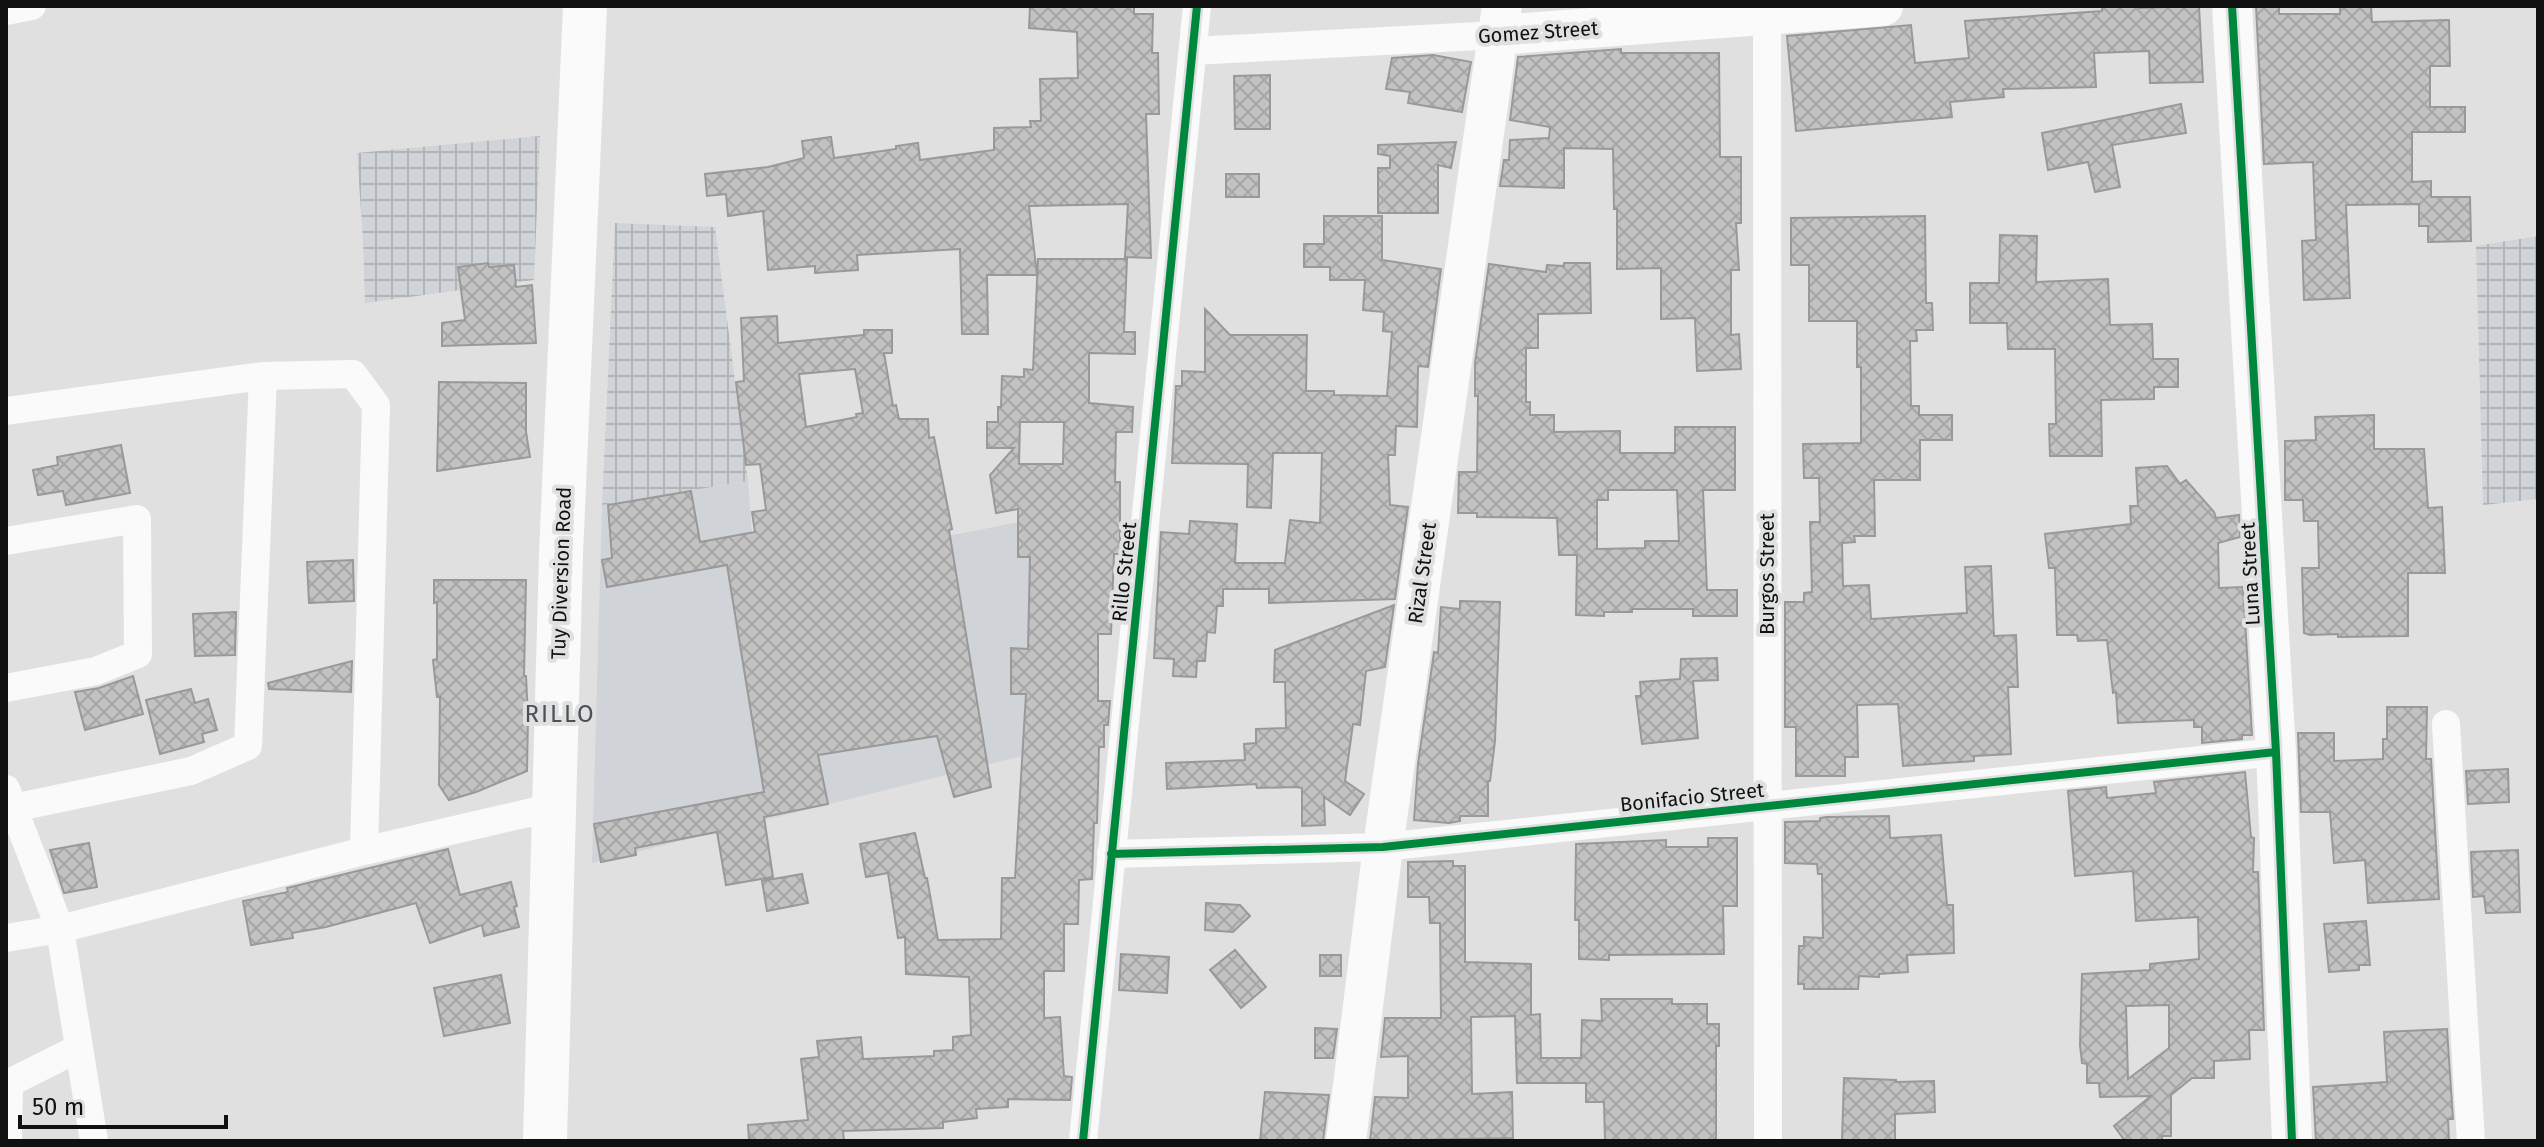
<svg xmlns="http://www.w3.org/2000/svg" width="2544" height="1147" viewBox="0 0 2544 1147" font-family="'Fira Sans',sans-serif">
<style>
.built{fill:#d0d3d7}
.industrial{fill:url(#industrial-grid)}
.building{fill:url(#building-cross-hatch);stroke:#9a9999;stroke-width:2;fill-rule:evenodd}
.lines{fill:none;stroke-linecap:round;stroke-linejoin:round}
.street{stroke:#fafafa;stroke-width:28}
.secondary{stroke:#fafafa;stroke-width:40}
.primary{stroke:#fafafa;stroke-width:44}
.cycleway-casing{stroke:#dfe0e1;stroke-width:13}
.cycleway{stroke:#00873e;stroke-width:8}
.labels{text-anchor:middle;stroke-width:8;stroke-linejoin:round;paint-order:stroke}
.street-label{font-size:20px;fill:#101010;stroke:#dfe0e1}
.quarter-label{font-size:24px;letter-spacing:2px;fill:#4f5051;stroke:#dfe0e1}
</style>
<defs>
<pattern id="industrial-grid" width="8" height="8" patternUnits="userSpaceOnUse" patternTransform="scale(2)"><rect width="8" height="8" fill="#d0d3d7"/><path d="M0 4h8M4 0v8" fill="none" stroke="#b2b4b8"/></pattern>
<pattern id="building-cross-hatch" width="8" height="8" patternUnits="userSpaceOnUse" patternTransform="scale(2)"><rect width="8" height="8" fill="#c2c2c2"/><path d="M0 0l8 8M0 8l8-8" fill="none" stroke="#a6a6a6"/></pattern>
</defs>
<rect width="100%" height="100%" fill="#e0e0e0"/>
<path class="built" d="M 748,481 L 755,574 L 1034,519 L 1026,755 L 592,863 L 602,505 Z"/>
<path class="industrial" d="M 540,136 L 534,280 L 365,303 L 363,240 L 357,153 Z
M 615,223 L 715,227 L 748,481 L 602,505 Z
M 2538,236 L 2538,499 L 2483,505 L 2476,246 Z"/>
<path class="building" d="M 1030,6 L 1134,6 L 1134,14 L 1153,14 L 1152,53 L 1158,53 L 1159,114 L 1146,114 L 1151,258 L 1125,257 L 1128,204 L 1029,206 L 1037,275 L 987,275 L 988,334 L 962,334 L 960,249 L 857,255 L 858,270 L 815,273 L 815,266 L 768,270 L 763,211 L 728,216 L 726,194 L 707,196 L 705,174 L 768,167 L 804,158 L 802,141 L 831,137 L 834,158 L 896,149 L 896,146 L 918,143 L 920,160 L 994,150 L 994,128 L 1031,127 L 1030,121 L 1041,121 L 1040,79 L 1078,78 L 1077,32 L 1029,28 Z
M 2102,6 L 2139,6 L 2139,8 L 2199,6 L 2203,82 L 2150,83 L 2149,51 L 2094,53 L 2096,87 L 2003,89 L 2004,97 L 1950,102 L 1952,117 L 1796,131 L 1787,36 L 1911,25 L 1915,63 L 1969,58 L 1965,21 L 2102,11 Z
M 2256,6 L 2279,6 L 2279,14 L 2340,14 L 2340,6 L 2371,6 L 2372,22 L 2449,20 L 2450,66 L 2430,66 L 2430,107 L 2465,107 L 2465,132 L 2412,132 L 2412,182 L 2431,181 L 2431,197 L 2470,197 L 2471,241 L 2428,242 L 2428,226 L 2419,226 L 2419,204 L 2346,205 L 2350,298 L 2304,300 L 2302,241 L 2316,240 L 2313,162 L 2264,164 Z
M 1621,49 L 1621,53 L 1719,53 L 1720,157 L 1741,157 L 1741,223 L 1736,223 L 1739,270 L 1731,270 L 1731,335 L 1739,334 L 1741,369 L 1697,371 L 1695,318 L 1661,319 L 1661,268 L 1617,269 L 1617,209 L 1614,209 L 1613,149 L 1564,148 L 1564,188 L 1500,186 L 1504,160 L 1509,160 L 1510,140 L 1549,138 L 1550,127 L 1510,120 L 1518,57 Z
M 1433,55 L 1471,62 L 1462,112 L 1408,103 L 1410,92 L 1386,89 L 1392,58 Z
M 1270,75 L 1270,129 L 1235,129 L 1234,76 Z
M 2181,104 L 2186,133 L 2112,145 L 2120,187 L 2095,192 L 2088,162 L 2048,170 L 2042,133 Z
M 1456,142 L 1451,168 L 1438,165 L 1438,213 L 1378,213 L 1378,168 L 1390,168 L 1390,156 L 1378,154 L 1378,145 Z
M 1226,174 L 1259,174 L 1259,197 L 1226,197 Z
M 1324,216 L 1382,216 L 1382,260 L 1441,269 L 1428,367 L 1418,366 L 1417,427 L 1396,426 L 1395,455 L 1388,455 L 1390,505 L 1408,507 L 1395,599 L 1269,603 L 1269,589 L 1223,589 L 1223,606 L 1217,606 L 1215,633 L 1207,632 L 1205,661 L 1197,661 L 1196,677 L 1173,676 L 1174,659 L 1154,658 L 1161,532 L 1189,534 L 1190,521 L 1237,524 L 1235,563 L 1285,563 L 1290,520 L 1320,523 L 1322,453 L 1273,453 L 1271,508 L 1247,507 L 1248,464 L 1172,463 L 1176,386 L 1182,386 L 1182,371 L 1205,372 L 1205,309 L 1230,335 L 1307,335 L 1306,391 L 1334,391 L 1334,395 L 1387,396 L 1392,332 L 1383,331 L 1384,312 L 1363,310 L 1365,280 L 1330,280 L 1330,267 L 1304,267 L 1304,244 L 1324,244 Z
M 1925,216 L 1926,303 L 1932,303 L 1933,330 L 1916,330 L 1917,341 L 1910,341 L 1911,406 L 1919,406 L 1919,415 L 1952,415 L 1952,440 L 1920,440 L 1920,480 L 1874,480 L 1875,536 L 1854,536 L 1855,542 L 1842,543 L 1843,586 L 1869,585 L 1871,619 L 1967,613 L 1965,567 L 1991,566 L 1994,636 L 2016,635 L 2018,687 L 2008,687 L 2011,754 L 1974,756 L 1974,761 L 1903,766 L 1898,704 L 1857,705 L 1858,757 L 1845,757 L 1845,776 L 1796,776 L 1796,727 L 1785,727 L 1785,602 L 1804,602 L 1804,593 L 1812,592 L 1810,522 L 1820,522 L 1819,478 L 1804,478 L 1803,444 L 1861,443 L 1861,367 L 1857,367 L 1857,321 L 1809,321 L 1809,265 L 1791,265 L 1791,218 Z
M 2000,235 L 2037,236 L 2036,282 L 2108,279 L 2110,325 L 2152,324 L 2153,359 L 2178,359 L 2178,387 L 2154,387 L 2154,399 L 2101,400 L 2102,456 L 2050,456 L 2049,424 L 2056,424 L 2055,349 L 2008,349 L 2007,323 L 1970,323 L 1970,283 L 1999,283 Z
M 1038,259 L 1127,259 L 1124,332 L 1135,332 L 1135,354 L 1089,353 L 1089,403 L 1133,407 L 1132,432 L 1116,432 L 1115,482 L 1120,482 L 1120,554 L 1114,554 L 1111,634 L 1098,634 L 1098,701 L 1110,701 L 1108,725 L 1104,725 L 1104,747 L 1099,747 L 1097,823 L 1094,823 L 1092,879 L 1079,880 L 1078,924 L 1064,924 L 1064,971 L 1044,971 L 1044,1018 L 1060,1017 L 1064,1076 L 1072,1077 L 1070,1100 L 1008,1099 L 1008,1107 L 976,1109 L 977,1118 L 943,1122 L 943,1128 L 843,1131 L 844,1141 L 749,1141 L 748,1125 L 808,1120 L 801,1059 L 819,1057 L 817,1041 L 861,1037 L 863,1059 L 934,1056 L 934,1051 L 953,1050 L 953,1037 L 971,1035 L 969,977 L 906,974 L 905,937 L 898,938 L 888,873 L 866,877 L 860,844 L 915,833 L 925,878 L 927,878 L 938,940 L 1001,939 L 1002,878 L 1015,878 L 1026,694 L 1011,694 L 1011,648 L 1028,649 L 1030,557 L 1018,557 L 1018,509 L 996,513 L 990,475 L 1014,448 L 987,448 L 987,422 L 998,422 L 998,407 L 1001,407 L 1002,376 L 1024,377 L 1024,369 L 1033,370 ZM 1020,422 L 1064,422 L 1063,464 L 1019,464 Z
M 488,263 L 489,267 L 514,265 L 516,287 L 532,285 L 536,343 L 442,346 L 442,323 L 465,320 L 458,267 Z
M 1564,263 L 1590,263 L 1591,313 L 1538,314 L 1538,348 L 1526,348 L 1526,402 L 1530,402 L 1530,415 L 1554,415 L 1554,432 L 1620,431 L 1620,453 L 1675,453 L 1675,427 L 1735,427 L 1735,490 L 1703,490 L 1707,590 L 1737,590 L 1737,616 L 1693,616 L 1693,609 L 1632,609 L 1632,612 L 1604,612 L 1604,616 L 1576,615 L 1577,555 L 1559,555 L 1557,518 L 1477,517 L 1477,513 L 1458,513 L 1459,472 L 1477,472 L 1478,396 L 1475,396 L 1475,363 L 1489,264 L 1546,272 L 1547,265 L 1564,266 ZM 1608,490 L 1677,490 L 1679,541 L 1645,541 L 1645,548 L 1597,549 L 1597,500 L 1608,500 Z
M 777,316 L 778,343 L 864,335 L 864,330 L 892,330 L 892,353 L 884,353 L 893,406 L 896,405 L 899,419 L 928,419 L 929,438 L 934,437 L 952,529 L 949,530 L 991,787 L 954,797 L 937,736 L 818,755 L 828,804 L 764,817 L 773,877 L 726,885 L 717,832 L 635,848 L 636,855 L 601,862 L 594,824 L 764,792 L 727,565 L 607,587 L 602,560 L 612,558 L 608,505 L 691,491 L 700,542 L 755,532 L 752,512 L 766,510 L 760,464 L 746,465 L 736,382 L 744,381 L 741,318 ZM 855,369 L 863,413 L 856,414 L 857,417 L 806,427 L 799,374 Z
M 439,382 L 526,383 L 526,432 L 530,457 L 437,471 Z
M 2374,415 L 2374,449 L 2424,449 L 2428,508 L 2442,507 L 2445,573 L 2408,573 L 2408,636 L 2338,637 L 2338,634 L 2310,635 L 2304,633 L 2302,568 L 2319,568 L 2318,521 L 2304,521 L 2303,500 L 2285,500 L 2285,441 L 2316,440 L 2315,417 Z
M 121,445 L 130,493 L 66,505 L 63,491 L 38,495 L 33,470 L 58,465 L 57,457 Z
M 2167,466 L 2180,484 L 2186,480 L 2214,512 L 2216,518 L 2239,515 L 2240,537 L 2218,543 L 2219,588 L 2243,587 L 2252,735 L 2242,735 L 2242,739 L 2202,743 L 2202,727 L 2194,727 L 2194,720 L 2118,723 L 2116,692 L 2113,693 L 2107,640 L 2078,641 L 2077,635 L 2057,635 L 2055,568 L 2049,568 L 2045,534 L 2131,524 L 2130,506 L 2138,506 L 2136,468 Z
M 353,560 L 354,601 L 309,603 L 307,562 Z
M 434,580 L 526,580 L 524,676 L 526,676 L 528,717 L 527,771 L 476,792 L 449,800 L 439,785 L 440,697 L 437,697 L 433,660 L 437,659 L 437,602 L 434,603 Z
M 1460,601 L 1500,602 L 1495,741 L 1490,781 L 1488,781 L 1488,816 L 1460,816 L 1460,821 L 1449,823 L 1414,820 L 1418,764 L 1434,652 L 1438,653 L 1441,607 L 1460,609 Z
M 1394,605 L 1385,667 L 1366,671 L 1360,725 L 1353,724 L 1345,781 L 1364,794 L 1350,815 L 1324,797 L 1325,825 L 1302,826 L 1302,788 L 1296,787 L 1257,788 L 1256,784 L 1167,789 L 1166,763 L 1245,760 L 1244,744 L 1256,743 L 1256,729 L 1286,728 L 1285,682 L 1274,682 L 1275,650 Z
M 236,612 L 235,655 L 195,656 L 193,614 Z
M 1717,658 L 1718,680 L 1693,681 L 1698,738 L 1642,744 L 1636,696 L 1641,696 L 1640,682 L 1680,679 L 1681,659 Z
M 352,661 L 351,692 L 269,689 L 268,683 Z
M 133,676 L 143,714 L 85,730 L 75,692 L 99,688 Z
M 191,689 L 195,703 L 208,699 L 217,730 L 202,734 L 204,742 L 160,754 L 146,700 Z
M 2387,707 L 2427,707 L 2426,759 L 2431,759 L 2439,899 L 2368,903 L 2365,860 L 2334,863 L 2330,812 L 2301,812 L 2298,733 L 2334,733 L 2334,761 L 2383,759 L 2383,739 L 2387,739 Z
M 2508,769 L 2509,802 L 2468,804 L 2466,771 Z
M 2245,772 L 2251,837 L 2254,838 L 2253,872 L 2258,872 L 2264,1030 L 2249,1030 L 2250,1059 L 2214,1061 L 2214,1078 L 2192,1078 L 2171,1095 L 2171,1136 L 2162,1136 L 2162,1141 L 2125,1141 L 2114,1126 L 2151,1096 L 2100,1097 L 2099,1083 L 2087,1083 L 2087,1064 L 2082,1063 L 2080,1045 L 2082,974 L 2150,970 L 2150,964 L 2199,959 L 2198,917 L 2136,921 L 2133,871 L 2075,876 L 2068,791 L 2106,787 L 2107,798 L 2156,793 L 2154,782 ZM 2169,1005 L 2169,1048 L 2128,1079 L 2126,1006 Z
M 1889,816 L 1890,838 L 1941,835 L 1947,905 L 1953,905 L 1954,953 L 1907,955 L 1908,972 L 1879,974 L 1879,977 L 1859,976 L 1858,989 L 1804,989 L 1804,984 L 1798,984 L 1799,946 L 1804,946 L 1804,937 L 1823,938 L 1822,874 L 1818,874 L 1817,864 L 1785,863 L 1785,822 L 1820,821 L 1820,818 L 1826,817 Z
M 1708,838 L 1737,838 L 1737,906 L 1723,906 L 1724,954 L 1609,955 L 1609,960 L 1579,959 L 1579,920 L 1575,920 L 1576,844 L 1666,840 L 1666,847 L 1708,847 Z
M 89,843 L 97,887 L 64,893 L 50,850 Z
M 448,849 L 460,895 L 511,882 L 517,906 L 514,907 L 519,927 L 484,936 L 482,925 L 430,943 L 416,903 L 326,927 L 292,933 L 293,938 L 251,945 L 243,901 L 288,892 L 287,888 Z
M 2518,850 L 2520,912 L 2486,913 L 2484,896 L 2473,897 L 2471,852 Z
M 1453,861 L 1453,866 L 1465,866 L 1465,962 L 1531,964 L 1531,1015 L 1540,1014 L 1541,1058 L 1581,1058 L 1582,1020 L 1602,1021 L 1601,999 L 1672,999 L 1672,1004 L 1707,1004 L 1707,1024 L 1719,1024 L 1719,1046 L 1716,1046 L 1716,1141 L 1605,1141 L 1604,1102 L 1586,1102 L 1586,1083 L 1517,1083 L 1515,1016 L 1471,1017 L 1472,1094 L 1512,1092 L 1513,1138 L 1370,1141 L 1375,1097 L 1408,1098 L 1408,1056 L 1381,1057 L 1385,1018 L 1441,1018 L 1440,923 L 1430,923 L 1429,897 L 1408,897 L 1408,862 Z
M 802,874 L 808,903 L 767,911 L 762,881 Z
M 1206,903 L 1240,905 L 1250,916 L 1233,932 L 1205,930 Z
M 2366,921 L 2370,965 L 2359,965 L 2359,970 L 2329,972 L 2324,924 Z
M 1235,950 L 1266,987 L 1241,1008 L 1210,970 Z
M 1121,954 L 1169,957 L 1167,993 L 1119,990 Z
M 1320,955 L 1341,955 L 1341,976 L 1320,976 Z
M 501,975 L 510,1023 L 444,1036 L 434,988 Z
M 1315,1028 L 1337,1029 L 1333,1058 L 1315,1058 Z
M 2447,1029 L 2453,1119 L 2448,1119 L 2449,1141 L 2316,1141 L 2313,1087 L 2387,1082 L 2384,1032 Z
M 1844,1078 L 1896,1080 L 1896,1082 L 1934,1081 L 1935,1112 L 1895,1114 L 1895,1141 L 1842,1141 Z
M 1265,1092 L 1329,1095 L 1323,1141 L 1260,1141 Z"/>
<g class="lines">
<path class="street" d="M 1767,6 L 1768,1141
M 6,11 L 32,6
M 1193,51 L 1498,35
M 6,411 L 263,376 L 353,374 L 376,405 L 364,851
M 6,541 L 137,519 L 138,654 L 96,671 L 6,688
M 2446,724 L 2471,1141
M 6,789 L 60,929 L 94,1141
M 13,808 L 191,771 L 248,746 L 263,376
M 1111,854 L 1383,847 L 2276,752
M 6,938 L 60,929 L 364,851 L 554,807
M 8,1141 L 9,1083 L 79,1048
M 1083,1141 L 1197,6"/>
<path class="secondary" d="M 2232,6 L 2276,752 L 2292,1141
M 1498,35 L 1883,6
M 1346,1141 L 1383,847 L 1502,6"/>
<path class="primary" d="M 545,1141 L 561,554 L 585,6"/>
<defs>
<path id="cycleway" d="M 2232,6 L 2276,752 L 2292,1141
M 1111,854 L 1383,847 L 2276,752
M 1083,1141 L 1197,6"/>
</defs>
<use href="#cycleway" class="cycleway-casing"/>
<use href="#cycleway" class="cycleway"/>
</g>
<g class="labels">
<g class="street-label">
<text transform="translate(1538 32) rotate(-4)" y="7">Gomez Street</text>
<text transform="translate(1124 572) rotate(-84)" y="7">Rillo Street</text>
<text transform="translate(561 573) rotate(-88)" y="7">Tuy Diversion Road</text>
<text transform="translate(1422 573) rotate(-82)" y="7">Rizal Street</text>
<text transform="translate(1767 574) rotate(-90)" y="7">Burgos Street</text>
<text transform="translate(2250 574) rotate(-93)" y="7">Luna Street</text>
<text transform="translate(1692 797) rotate(-6)" y="7">Bonifacio Street</text>
</g>
<g class="quarter-label">
<text x="560" y="722">RILLO</text>
</g>
</g>
<rect width="2544" height="1147" fill="none" stroke="#101010" stroke-width="16"/>
<path d="M20 1115v12h206v-12" fill="none" stroke="#101010" stroke-width="4"/>
<text x="32" y="1115" font-size="24" fill="#101010" stroke="#dfe0e1" stroke-width="6" paint-order="stroke">50 m</text>
</svg>
